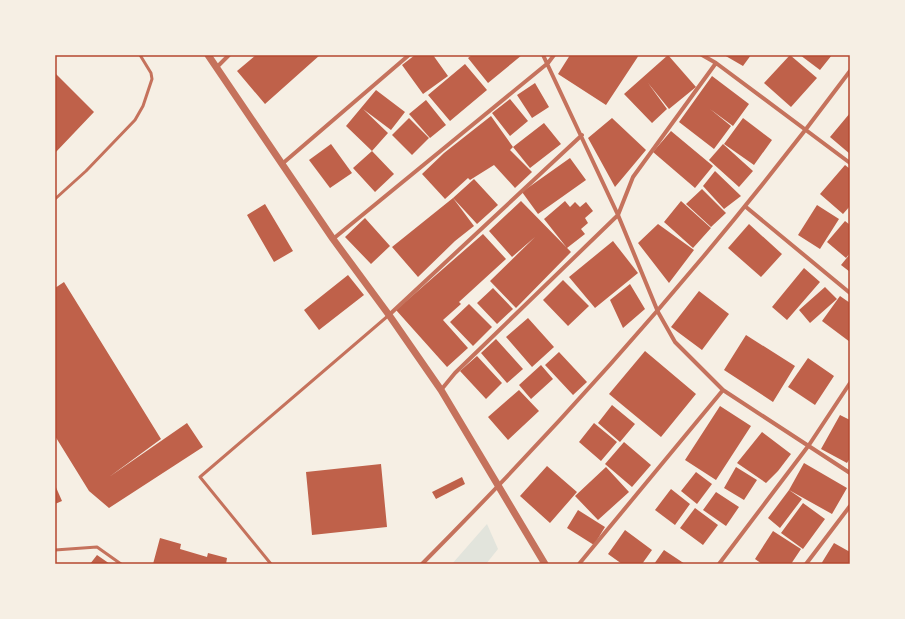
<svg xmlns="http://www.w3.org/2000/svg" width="905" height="619" viewBox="0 0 905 619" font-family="'DejaVu Sans',sans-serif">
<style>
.green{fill:#e2e4dc}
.building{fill:#bf614a}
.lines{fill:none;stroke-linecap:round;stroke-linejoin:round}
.service{stroke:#c5725c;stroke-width:3}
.minor{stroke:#c5725c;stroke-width:4}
.tertiary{stroke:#c5725c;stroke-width:7}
.neatline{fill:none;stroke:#b5482f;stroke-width:1.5}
</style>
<rect width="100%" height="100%" fill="#f6efe4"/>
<path class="green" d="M 487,524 L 498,549 L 486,564 L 452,564 Z"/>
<path class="building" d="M 256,55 L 320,55 L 265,104 L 237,71 Z
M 415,55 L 433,55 L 448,76 L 423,94 L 402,65 Z
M 472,55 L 522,55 L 488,83 L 468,58 Z
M 570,55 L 639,55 L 606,105 L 558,74 Z
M 668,55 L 696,87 L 669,109 L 648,83 L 667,109 L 652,123 L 624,94 Z
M 724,55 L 751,55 L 743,66 Z
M 790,55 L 817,78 L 791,107 L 764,83 Z
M 800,55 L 832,55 L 820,70 Z
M 465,64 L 487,90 L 450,121 L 428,95 Z
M 55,73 L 94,112 L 55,153 Z
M 712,76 L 749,104 L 733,126 L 710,109 L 731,126 L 714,149 L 679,122 Z
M 535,83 L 549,107 L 532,118 L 517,95 Z
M 376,90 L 405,112 L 391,130 L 363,109 L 388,133 L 372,151 L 394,174 L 375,192 L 353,168 L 372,151 L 346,126 Z
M 510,99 L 528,121 L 510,136 L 492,113 Z
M 426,100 L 446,125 L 430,138 L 409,114 Z
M 850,113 L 850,154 L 830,137 Z
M 491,116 L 513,147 L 510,150 L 532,172 L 515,188 L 494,165 L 470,180 L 468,178 L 445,199 L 422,174 L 444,153 Z
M 409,118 L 429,138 L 412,155 L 392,135 Z
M 612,118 L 646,150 L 615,187 L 588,138 Z
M 743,118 L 772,140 L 754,165 L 724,144 Z
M 544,123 L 561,144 L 530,168 L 513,147 Z
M 671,131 L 713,166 L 695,188 L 653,152 Z
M 331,144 L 352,173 L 330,188 L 309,160 Z
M 723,144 L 753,171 L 739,187 L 709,160 Z
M 570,158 L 586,180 L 538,214 L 522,192 Z
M 845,165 L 850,169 L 850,206 L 843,214 L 820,194 Z
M 715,171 L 741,196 L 724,209 L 703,186 Z
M 474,179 L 498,205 L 477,224 L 453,198 Z
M 702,189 L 726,213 L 711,227 L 686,204 Z
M 453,198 L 474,226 L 455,241 L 418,277 L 392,247 Z
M 521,201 L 571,252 L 516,308 L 490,281 L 535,237 L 512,257 L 489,231 Z
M 565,201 L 570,207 L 575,202 L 580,207 L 586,202 L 593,211 L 585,218 L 588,223 L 581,229 L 585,234 L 567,248 L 544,219 Z
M 681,201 L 711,228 L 693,248 L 664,222 Z
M 265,204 L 293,251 L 274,262 L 247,215 Z
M 817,205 L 839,219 L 820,249 L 798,235 Z
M 365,218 L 390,246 L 371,264 L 345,237 Z
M 845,221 L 850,225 L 850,253 L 846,258 L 827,242 Z
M 658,224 L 694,250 L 669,283 L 638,243 Z
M 749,224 L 782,254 L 761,277 L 728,248 Z
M 483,234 L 506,259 L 459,302 L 461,304 L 443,320 L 468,348 L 447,367 L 396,310 Z
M 613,241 L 638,273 L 595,308 L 569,277 Z
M 850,254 L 850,272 L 841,265 Z
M 804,268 L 820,282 L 787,320 L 772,307 Z
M 348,275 L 364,295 L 319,330 L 304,310 Z
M 563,280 L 589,306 L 568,326 L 543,300 Z
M 64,282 L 161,439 L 109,477 L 187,423 L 203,447 L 109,508 L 89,491 L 55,436 L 55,288 Z
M 630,284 L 645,309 L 623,328 L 610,300 Z
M 825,287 L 837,299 L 810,323 L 799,310 Z
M 493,288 L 513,309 L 497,324 L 477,303 Z
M 699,291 L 729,314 L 702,350 L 671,327 Z
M 840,296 L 850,303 L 850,342 L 822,321 Z
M 469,304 L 492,327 L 473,346 L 450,322 Z
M 528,318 L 554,347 L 532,367 L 506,337 Z
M 746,335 L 795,366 L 773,402 L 724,370 Z
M 496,339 L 523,369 L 507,383 L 481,353 Z
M 645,351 L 696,394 L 661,437 L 609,394 Z
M 559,352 L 587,382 L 573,395 L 545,365 Z
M 477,356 L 502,383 L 486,399 L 460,371 Z
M 808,358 L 834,376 L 815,405 L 788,387 Z
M 541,365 L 553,379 L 531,399 L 519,385 Z
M 519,390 L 539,411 L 508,440 L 488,417 Z
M 612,405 L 635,424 L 620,442 L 598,423 Z
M 720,406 L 751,426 L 716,480 L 685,460 Z
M 840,415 L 850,420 L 850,458 L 847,463 L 821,449 Z
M 594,423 L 617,442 L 601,461 L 579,442 Z
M 762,432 L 791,454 L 778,471 L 766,483 L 737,463 Z
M 624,442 L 651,465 L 632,487 L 605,464 Z
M 804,463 L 847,488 L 832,514 L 789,490 Z
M 381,464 L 387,527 L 312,535 L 306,472 Z
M 547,466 L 577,492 L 550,523 L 520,496 Z
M 606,467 L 629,492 L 598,520 L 575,496 Z
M 736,467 L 757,480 L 744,500 L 724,488 Z
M 696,472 L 712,484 L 697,504 L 681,491 Z
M 462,477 L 465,484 L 436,499 L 432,492 Z
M 55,485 L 62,501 L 55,504 Z
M 671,489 L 690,504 L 675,525 L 655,510 Z
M 789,490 L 802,499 L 780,528 L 768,518 Z
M 716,492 L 739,507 L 726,526 L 703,510 Z
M 803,503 L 825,519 L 803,549 L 781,533 Z
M 695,508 L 718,525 L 703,545 L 680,528 Z
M 578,510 L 605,527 L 594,545 L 567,528 Z
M 625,530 L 652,550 L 642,564 L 622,564 L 608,554 Z
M 773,531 L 801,549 L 791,564 L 762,564 L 755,559 Z
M 160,538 L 181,544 L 180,549 L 207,557 L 208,553 L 227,558 L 226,564 L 153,564 Z
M 834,543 L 850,552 L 850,564 L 821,564 Z
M 664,550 L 685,564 L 654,564 Z
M 97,555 L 110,564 L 90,564 Z"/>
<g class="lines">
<path class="service" d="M 55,199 L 86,171 L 135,120 L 143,106 L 152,79 L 151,73 L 140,55
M 55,550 L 97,547 L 121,564
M 271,564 L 200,477 L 389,315"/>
<path class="minor" d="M 543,55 L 618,215 L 658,312 L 675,342 L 723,390 L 850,473
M 702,55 L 716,63 L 850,163
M 217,67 L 229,55
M 282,164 L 409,55
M 746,207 L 850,293
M 333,239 L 548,63 L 554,55
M 389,315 L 582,135
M 441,390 L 455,373 L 618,215 L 633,177 L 716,63
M 422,564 C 576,409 720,246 850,71
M 579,564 L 723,390
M 719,564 L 809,445 L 850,383
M 806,564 L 850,506"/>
<path class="tertiary" d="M 208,55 L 333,239 L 389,315 L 441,390 L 545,564"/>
</g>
<rect width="905" height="619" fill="none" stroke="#f6efe4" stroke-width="112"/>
<rect x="56" y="56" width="793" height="507" class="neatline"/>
</svg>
